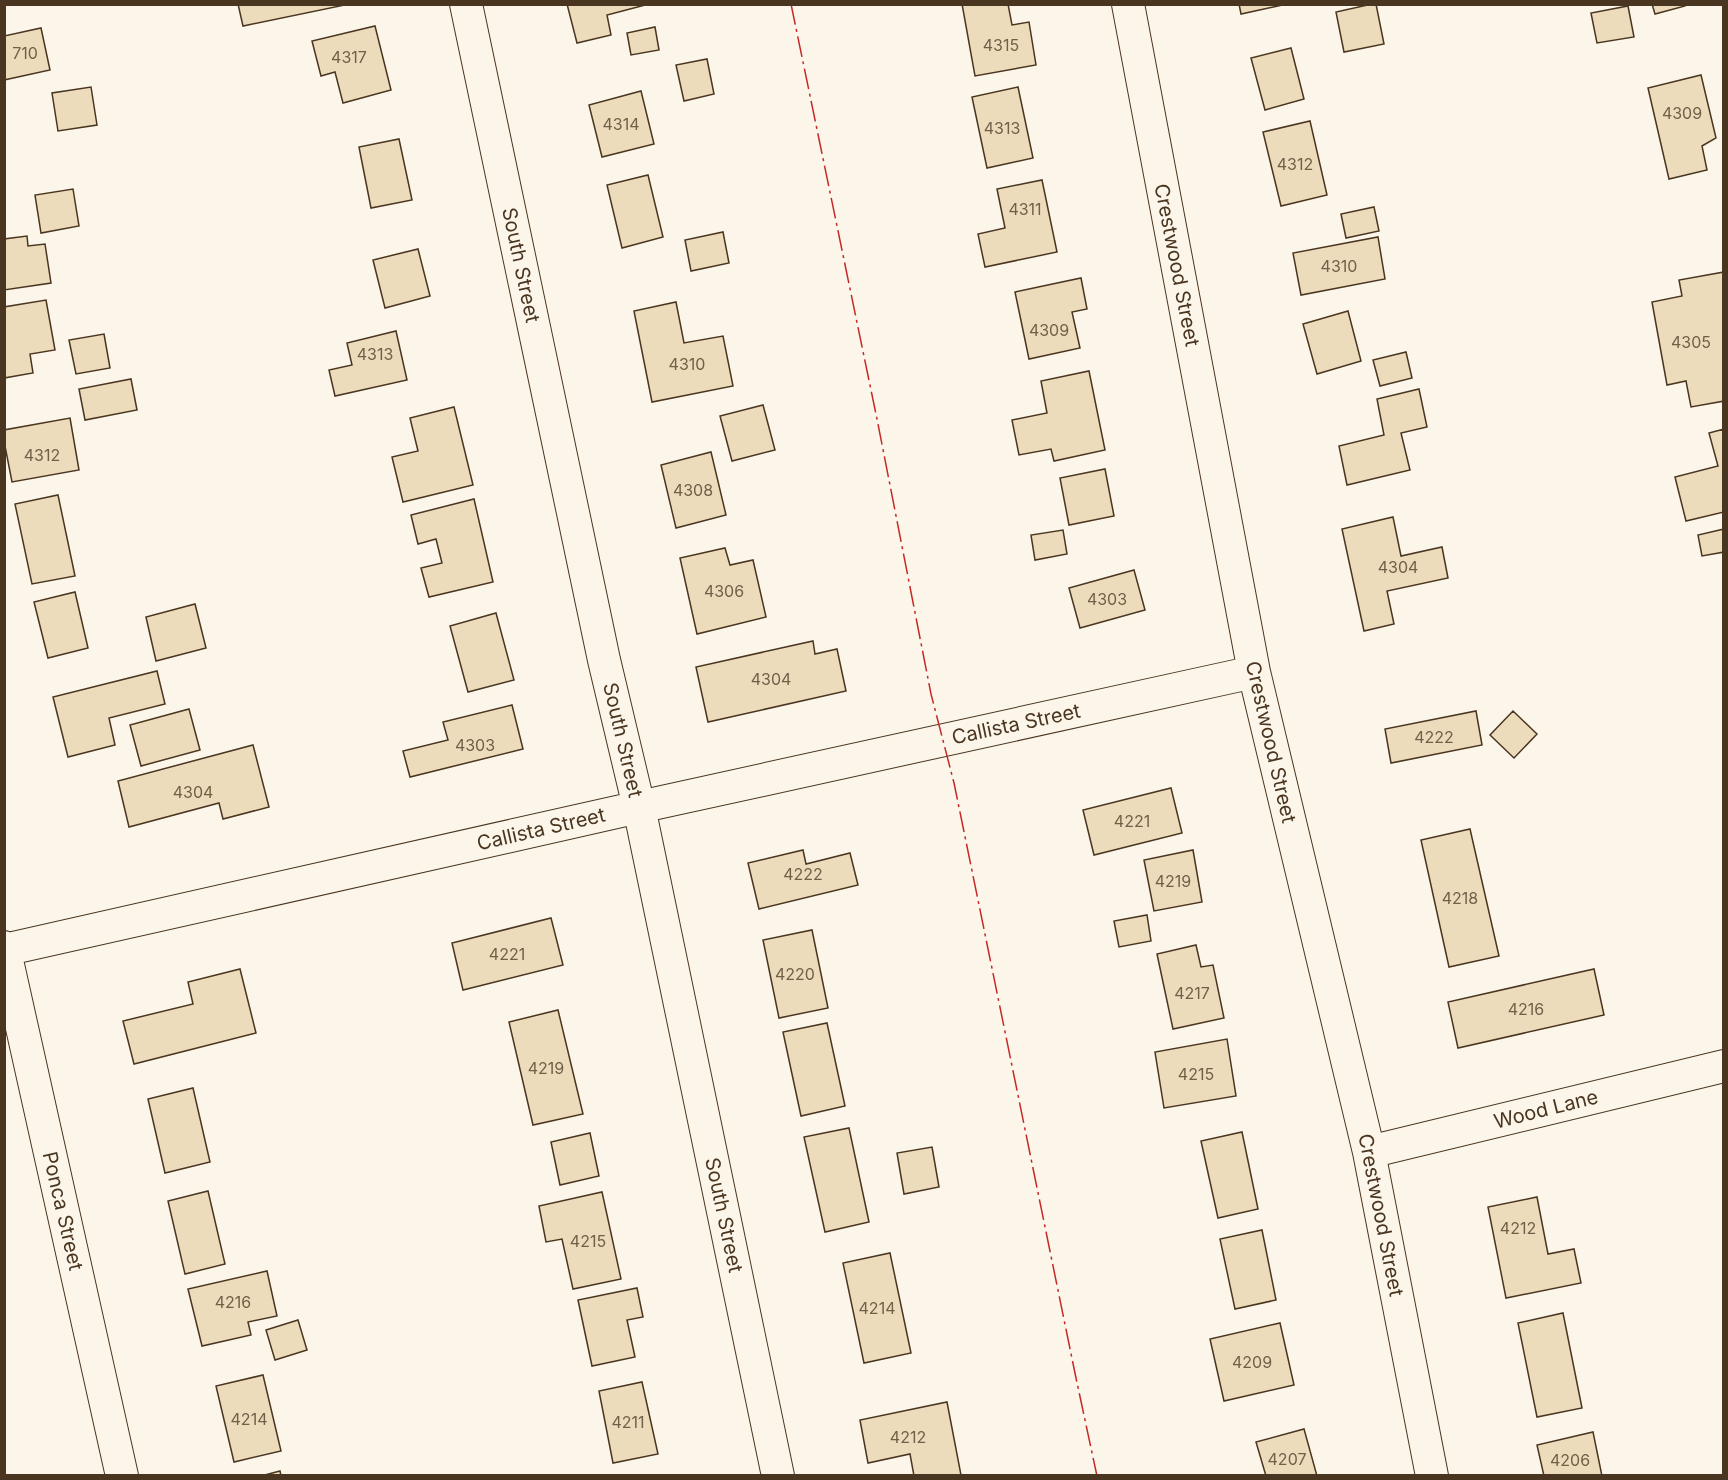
<svg xmlns="http://www.w3.org/2000/svg" width="1728" height="1480" viewBox="0 0 1728 1480" font-family="Inter,sans-serif">
<style>
.building{fill:#ecdcbc;stroke:#4a3520;stroke-width:1.5}
.lines{fill:none;stroke-linecap:round;stroke-linejoin:round}
.minor-casing{stroke:#4a3520;stroke-width:34}
.minor{stroke:#fbf6e9;stroke-width:32}
.power{stroke:#c62828;stroke-width:1.5;stroke-dasharray:21 4.5 3 4.5;stroke-linecap:butt}
.labels{text-anchor:middle;stroke-width:4.5;stroke-linejoin:round;paint-order:stroke}
.number-label{font-size:16px;fill:#725f47}
.street-label{font-size:20px;fill:#4a3520;stroke:#fbf6e9}
</style>
<rect width="100%" height="100%" fill="#fbf6e9"/>
<path class="building" d="M 238,4 L 345,4 L 345,5 L 243,26 Z
M 567,4 L 649,4 L 607,15 L 611,35 L 577,43 Z
M 962,4 L 1008,4 L 1012,25 L 1029,22 L 1036,65 L 975,76 Z
M 1239,4 L 1287,4 L 1241,14 Z
M 1372,4 L 1376,4 L 1384,44 L 1344,52 L 1336,12 Z
M 1652,4 L 1685,4 L 1685,6 L 1655,14 Z
M 1628,6 L 1634,37 L 1597,43 L 1591,13 Z
M 375,26 L 391,90 L 343,103 L 335,72 L 321,76 L 312,41 Z
M 655,27 L 659,50 L 631,55 L 627,33 Z
M 41,28 L 50,70 L 4,80 L 4,36 Z
M 1291,48 L 1304,99 L 1265,110 L 1251,58 Z
M 707,59 L 714,94 L 684,101 L 676,65 Z
M 1701,75 L 1716,138 L 1702,146 L 1707,170 L 1669,179 L 1648,88 Z
M 91,87 L 97,125 L 58,131 L 52,93 Z
M 1018,87 L 1033,158 L 987,168 L 972,97 Z
M 641,91 L 654,144 L 602,157 L 589,105 Z
M 1310,121 L 1327,195 L 1281,206 L 1263,132 Z
M 399,139 L 412,200 L 371,208 L 359,147 Z
M 648,175 L 663,237 L 622,248 L 607,185 Z
M 1042,180 L 1057,252 L 985,267 L 978,234 L 1005,228 L 997,189 Z
M 73,189 L 79,226 L 41,233 L 35,195 Z
M 1374,207 L 1379,231 L 1346,238 L 1341,214 Z
M 723,232 L 729,263 L 691,271 L 685,240 Z
M 27,236 L 28,246 L 45,244 L 51,283 L 4,290 L 4,239 Z
M 1378,237 L 1385,279 L 1301,295 L 1293,253 Z
M 418,249 L 430,296 L 385,308 L 373,260 Z
M 1724,272 L 1724,401 L 1691,407 L 1686,381 L 1667,385 L 1652,302 L 1682,296 L 1679,280 Z
M 1081,278 L 1087,309 L 1072,312 L 1080,348 L 1029,359 L 1015,292 Z
M 46,300 L 55,350 L 30,354 L 33,373 L 4,378 L 4,307 Z
M 676,302 L 684,343 L 723,336 L 733,386 L 652,402 L 634,311 Z
M 1348,311 L 1361,361 L 1317,374 L 1303,324 Z
M 396,331 L 407,380 L 335,396 L 329,370 L 352,365 L 347,343 Z
M 104,334 L 110,368 L 76,374 L 69,340 Z
M 1406,352 L 1412,378 L 1380,386 L 1373,360 Z
M 1089,371 L 1105,450 L 1054,461 L 1051,449 L 1019,455 L 1012,420 L 1047,413 L 1041,381 Z
M 131,379 L 137,410 L 85,420 L 79,389 Z
M 1419,389 L 1427,427 L 1401,433 L 1410,470 L 1347,485 L 1339,446 L 1384,435 L 1377,399 Z
M 763,405 L 775,450 L 732,461 L 720,416 Z
M 454,407 L 473,485 L 403,502 L 392,457 L 418,451 L 410,418 Z
M 70,418 L 79,470 L 12,482 L 4,441 L 4,430 Z
M 1724,429 L 1724,512 L 1686,521 L 1675,477 L 1718,466 L 1709,433 Z
M 711,452 L 726,515 L 676,528 L 661,465 Z
M 1105,469 L 1114,516 L 1069,525 L 1060,478 Z
M 58,495 L 75,576 L 32,584 L 15,504 Z
M 474,499 L 493,582 L 429,597 L 421,568 L 442,563 L 436,539 L 418,544 L 411,515 Z
M 1393,517 L 1401,556 L 1442,547 L 1448,578 L 1387,591 L 1394,624 L 1364,631 L 1342,529 Z
M 1724,529 L 1724,552 L 1702,556 L 1698,535 Z
M 1063,530 L 1067,554 L 1035,560 L 1031,535 Z
M 725,548 L 730,565 L 753,560 L 766,617 L 697,634 L 680,558 Z
M 1134,570 L 1145,610 L 1080,628 L 1069,588 Z
M 75,592 L 88,648 L 48,658 L 34,602 Z
M 195,604 L 206,648 L 156,661 L 146,617 Z
M 496,613 L 514,680 L 468,692 L 450,626 Z
M 813,641 L 815,654 L 837,649 L 846,691 L 708,722 L 696,667 Z
M 157,671 L 165,704 L 109,718 L 115,745 L 68,757 L 53,697 Z
M 512,705 L 523,749 L 410,777 L 403,751 L 448,740 L 443,722 Z
M 189,709 L 200,750 L 141,766 L 130,725 Z
M 1476,711 L 1482,745 L 1391,763 L 1385,729 Z
M 1513,711 L 1537,734 L 1514,758 L 1490,735 Z
M 253,745 L 269,807 L 223,819 L 219,803 L 129,827 L 118,781 Z
M 1171,788 L 1182,833 L 1094,855 L 1083,810 Z
M 1470,829 L 1499,956 L 1449,967 L 1421,840 Z
M 803,850 L 806,864 L 850,853 L 858,885 L 759,909 L 748,863 Z
M 1193,850 L 1202,902 L 1154,911 L 1144,860 Z
M 1147,915 L 1151,941 L 1119,947 L 1114,921 Z
M 551,918 L 563,965 L 463,990 L 452,943 Z
M 812,930 L 828,1008 L 779,1018 L 763,940 Z
M 1196,945 L 1201,967 L 1213,965 L 1224,1018 L 1173,1029 L 1157,954 Z
M 240,969 L 256,1033 L 134,1064 L 123,1021 L 193,1004 L 188,982 Z
M 1594,969 L 1604,1015 L 1458,1048 L 1448,1002 Z
M 558,1010 L 583,1114 L 533,1125 L 509,1022 Z
M 827,1023 L 845,1106 L 801,1116 L 783,1032 Z
M 1227,1039 L 1236,1096 L 1164,1108 L 1155,1052 Z
M 193,1088 L 210,1162 L 165,1173 L 148,1099 Z
M 849,1128 L 869,1222 L 825,1232 L 804,1137 Z
M 1242,1132 L 1258,1209 L 1218,1218 L 1201,1141 Z
M 590,1133 L 599,1176 L 560,1185 L 551,1142 Z
M 932,1147 L 939,1187 L 904,1194 L 897,1153 Z
M 208,1191 L 225,1264 L 185,1274 L 168,1201 Z
M 602,1192 L 621,1279 L 573,1289 L 562,1239 L 546,1242 L 539,1206 Z
M 1537,1197 L 1548,1254 L 1574,1249 L 1581,1283 L 1506,1298 L 1488,1207 Z
M 1262,1230 L 1276,1300 L 1235,1309 L 1220,1239 Z
M 890,1253 L 911,1353 L 864,1363 L 843,1263 Z
M 267,1271 L 277,1316 L 248,1322 L 251,1335 L 202,1346 L 188,1289 Z
M 637,1288 L 643,1317 L 627,1320 L 635,1357 L 592,1366 L 578,1300 Z
M 1563,1313 L 1582,1408 L 1537,1417 L 1518,1323 Z
M 298,1320 L 307,1350 L 275,1360 L 266,1330 Z
M 1280,1323 L 1294,1385 L 1224,1401 L 1210,1339 Z
M 263,1375 L 281,1451 L 234,1462 L 216,1386 Z
M 642,1382 L 658,1454 L 613,1463 L 599,1391 Z
M 947,1402 L 961,1475 L 914,1476 L 910,1454 L 868,1463 L 860,1420 Z
M 1304,1429 L 1317,1476 L 1266,1476 L 1256,1442 Z
M 1593,1432 L 1602,1476 L 1544,1476 L 1537,1445 Z
M 280,1471 L 281,1476 L 261,1476 Z"/>
<g class="lines">
<defs>
<path id="minor" d="M 466,4 L 604,660 L 639,807 L 778,1476
M 1128,4 L 1254,672 L 1369,1152 L 1432,1476
M 4,947 L 122,1476
M 4,950 L 639,807 L 1254,672
M 1369,1152 L 1724,1066"/>
</defs>
<use href="#minor" class="minor-casing"/>
<use href="#minor" class="minor"/>
<path class="power" d="M 791,4 L 877,419 L 931,694 L 954,783 L 1076,1378 L 1097,1476"/>
</g>
<g class="labels">
<g class="number-label">
<text x="1001" y="51">4315</text>
<text x="25" y="59">710</text>
<text x="349" y="63">4317</text>
<text x="1682" y="119">4309</text>
<text x="621" y="130">4314</text>
<text x="1002" y="134">4313</text>
<text x="1295" y="170">4312</text>
<text x="1025" y="215">4311</text>
<text x="1339" y="272">4310</text>
<text x="1049" y="336">4309</text>
<text x="1691" y="348">4305</text>
<text x="375" y="360">4313</text>
<text x="687" y="370">4310</text>
<text x="42" y="461">4312</text>
<text x="693" y="496">4308</text>
<text x="1398" y="573">4304</text>
<text x="724" y="597">4306</text>
<text x="1107" y="605">4303</text>
<text x="771" y="685">4304</text>
<text x="1434" y="743">4222</text>
<text x="475" y="751">4303</text>
<text x="193" y="798">4304</text>
<text x="1132" y="827">4221</text>
<text x="803" y="880">4222</text>
<text x="1173" y="887">4219</text>
<text x="1460" y="904">4218</text>
<text x="507" y="960">4221</text>
<text x="795" y="980">4220</text>
<text x="1192" y="999">4217</text>
<text x="1526" y="1015">4216</text>
<text x="546" y="1074">4219</text>
<text x="1196" y="1080">4215</text>
<text x="1518" y="1234">4212</text>
<text x="588" y="1247">4215</text>
<text x="233" y="1308">4216</text>
<text x="877" y="1314">4214</text>
<text x="1252" y="1368">4209</text>
<text x="249" y="1425">4214</text>
<text x="628" y="1428">4211</text>
<text x="908" y="1443">4212</text>
<text x="1287" y="1465">4207</text>
<text x="1570" y="1466">4206</text>
</g>
<g class="street-label">
<text transform="translate(521 265) rotate(78)" y="7">South Street</text>
<text transform="translate(1177 265) rotate(79)" y="7">Crestwood Street</text>
<text transform="translate(1016 724) rotate(-12)" y="7">Callista Street</text>
<text transform="translate(623 740) rotate(77)" y="7">South Street</text>
<text transform="translate(1271 742) rotate(77)" y="7">Crestwood Street</text>
<text transform="translate(541 829) rotate(-13)" y="7">Callista Street</text>
<text transform="translate(1546 1109) rotate(-14)" y="7">Wood Lane</text>
<text transform="translate(63 1211) rotate(77)" y="7">Ponca Street</text>
<text transform="translate(724 1215) rotate(78)" y="7">South Street</text>
<text transform="translate(1381 1215) rotate(79)" y="7">Crestwood Street</text>
</g>
</g>
<rect width="1728" height="1480" fill="none" stroke="#4a3520" stroke-width="12"/>
</svg>
